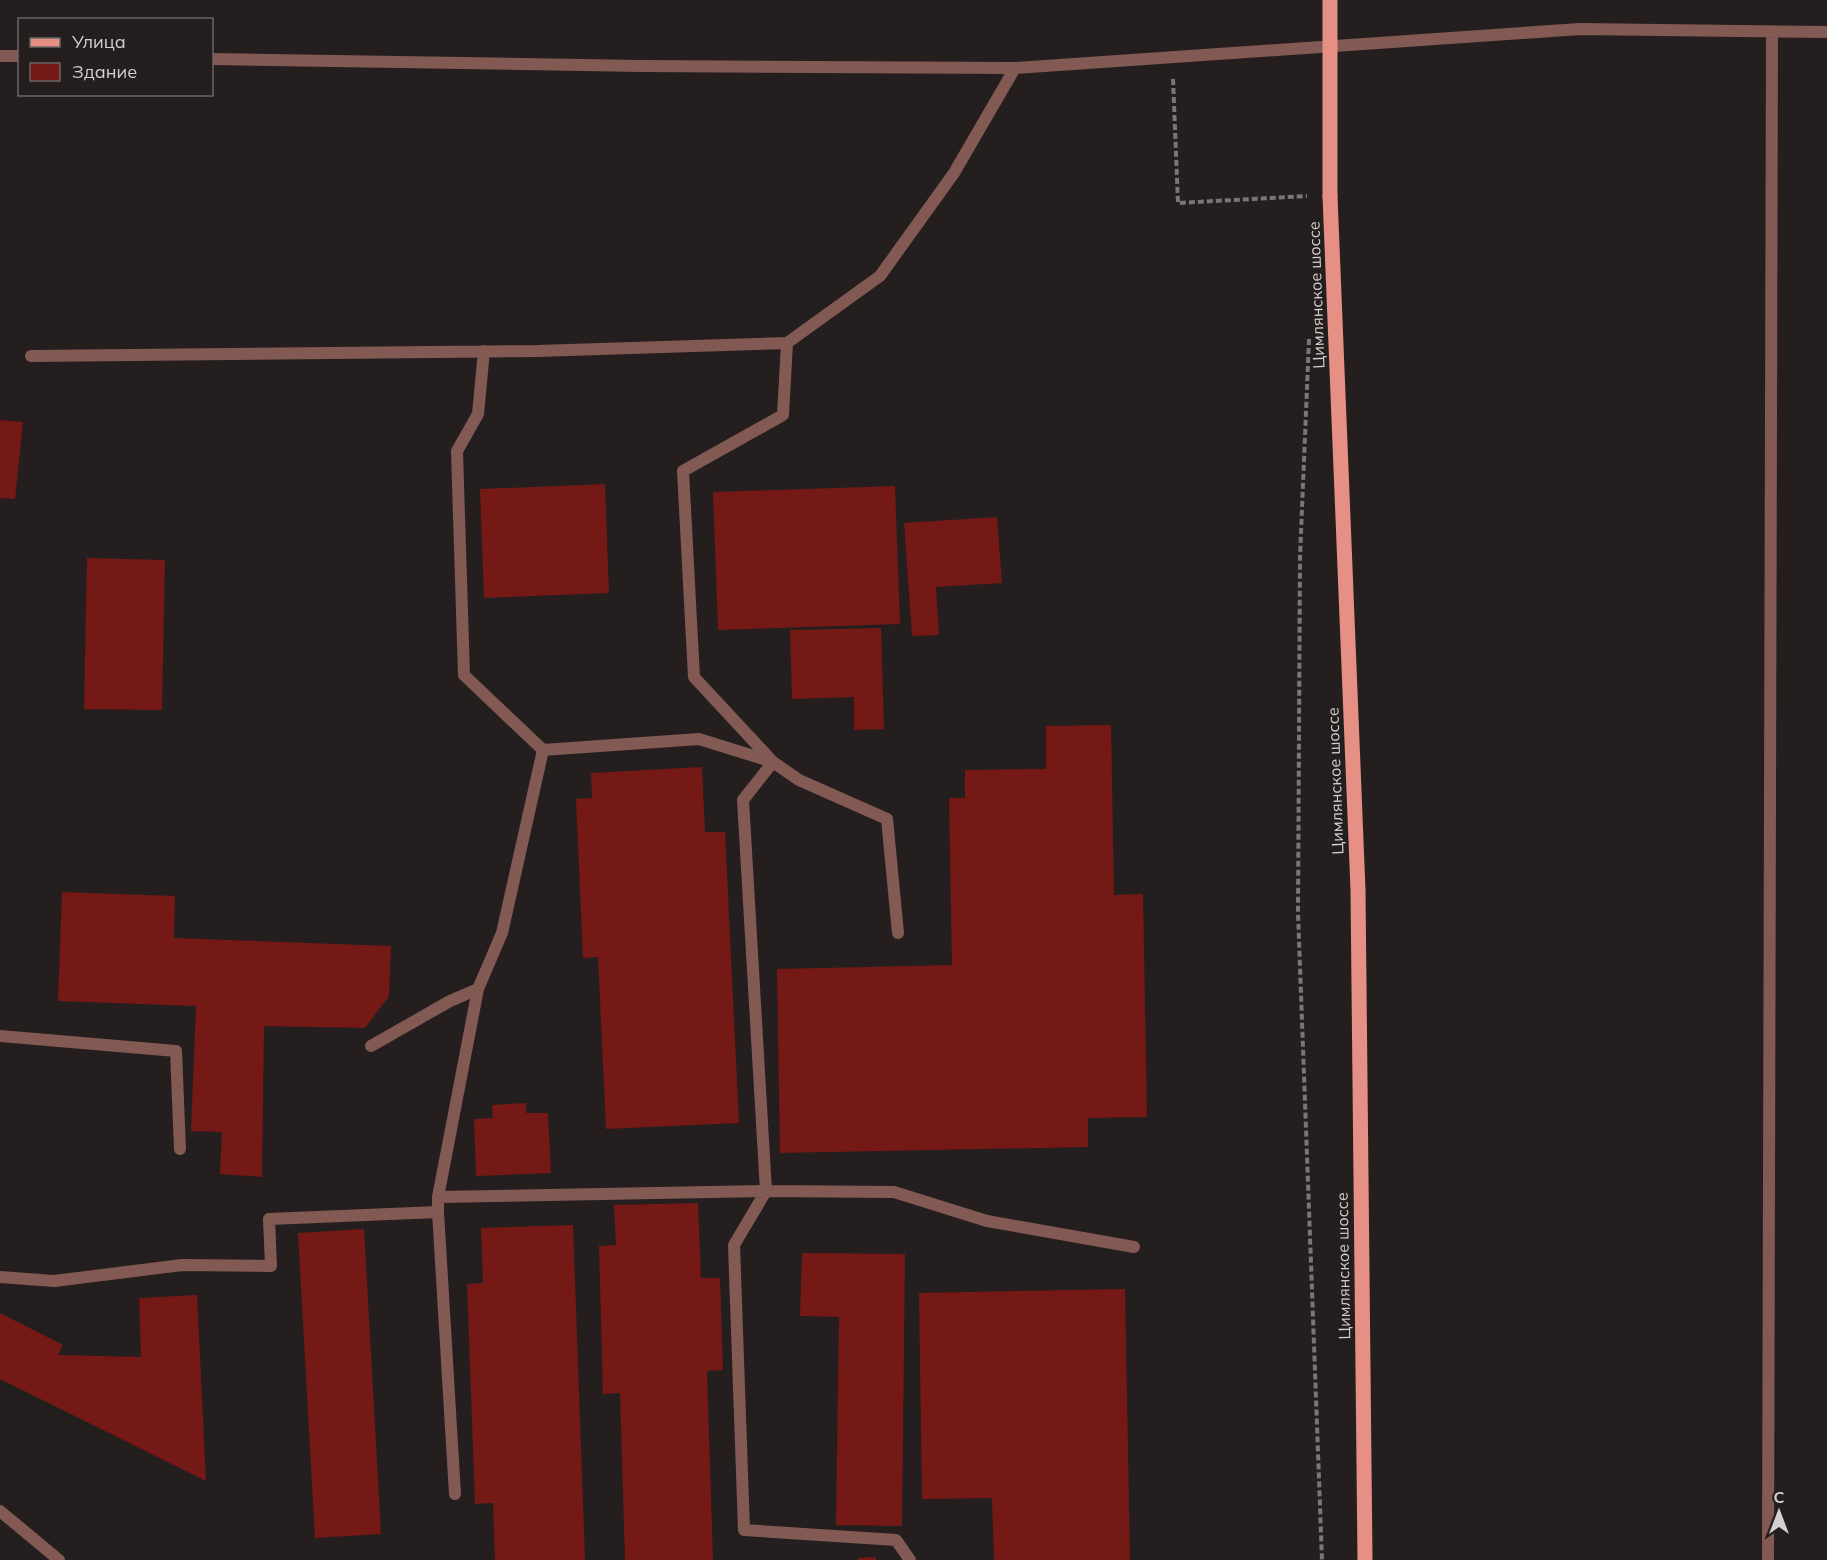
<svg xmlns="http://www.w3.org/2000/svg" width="1827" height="1560" viewBox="0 0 1827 1560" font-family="Mulish,sans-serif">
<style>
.building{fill:#741915}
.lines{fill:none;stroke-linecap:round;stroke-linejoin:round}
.path{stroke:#7a7675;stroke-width:4;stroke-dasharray:6 3;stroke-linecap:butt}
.lane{stroke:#835953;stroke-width:12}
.street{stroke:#835953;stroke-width:12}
.primary{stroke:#e69085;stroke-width:15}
.primary-bridge{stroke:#e69085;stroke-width:15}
.labels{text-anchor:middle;stroke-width:4.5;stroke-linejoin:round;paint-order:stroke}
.street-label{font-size:16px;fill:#d4d0cf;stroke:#241f1e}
</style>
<rect width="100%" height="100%" fill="#241f1e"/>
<path class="building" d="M 0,420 L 23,422 L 15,499 L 0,498 Z
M 605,484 L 609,593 L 484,598 L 480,489 Z
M 895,486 L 900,624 L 718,630 L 713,492 Z
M 997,517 L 1002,583 L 936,587 L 939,635 L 912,636 L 904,523 Z
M 87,558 L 165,560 L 162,710 L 84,709 Z
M 881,628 L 884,729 L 854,730 L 854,697 L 792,699 L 790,630 Z
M 1111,725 L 1114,895 L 1143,894 L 1147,1117 L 1088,1118 L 1088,1147 L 780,1153 L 777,969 L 952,965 L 949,798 L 965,798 L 965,770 L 1046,769 L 1046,726 Z
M 702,767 L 705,832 L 725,832 L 739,1123 L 606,1129 L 598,957 L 583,958 L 576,799 L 592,798 L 591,773 Z
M 62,892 L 175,896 L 174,938 L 391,946 L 389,996 L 365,1028 L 264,1026 L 262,1177 L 220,1174 L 222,1132 L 191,1131 L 196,1006 L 58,1001 Z
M 526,1103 L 526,1113 L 548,1113 L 551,1173 L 476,1176 L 474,1119 L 493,1118 L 492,1105 Z
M 698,1203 L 701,1278 L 720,1278 L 723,1370 L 707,1371 L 713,1560 L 625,1560 L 620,1393 L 603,1394 L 599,1246 L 616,1245 L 614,1205 Z
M 573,1225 L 585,1560 L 495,1560 L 493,1503 L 475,1504 L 467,1284 L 483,1283 L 481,1228 Z
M 364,1229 L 381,1534 L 315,1538 L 298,1233 Z
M 802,1253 L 905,1254 L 902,1526 L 836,1525 L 839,1317 L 800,1316 Z
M 1125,1289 L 1130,1560 L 994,1560 L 992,1498 L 922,1499 L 919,1293 Z
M 197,1295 L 206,1481 L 0,1379 L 0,1313 L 63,1345 L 58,1355 L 141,1357 L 139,1298 Z
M 876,1557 L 876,1560 L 858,1560 L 858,1558 Z"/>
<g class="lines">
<path class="path" d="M 1173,79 L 1178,203 L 1307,196
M 1309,339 L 1300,557 L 1298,913 L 1322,1560"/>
<path class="lane" d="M 787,343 L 783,415 L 683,471 L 694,677 L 773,762 L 743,800 L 766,1191 L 734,1245 L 744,1530 L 896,1540 L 910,1560
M 31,356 L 538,351 L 787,343 L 880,276 L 954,173 L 1015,68
M 543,750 L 699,739 L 773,762 L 799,780 L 887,819 L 898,933
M 0,1036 L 176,1051 L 180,1149
M 371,1046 L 450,1001 L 478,989
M 438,1197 L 766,1191 L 894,1192 L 987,1221 L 1134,1247
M 438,1212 L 455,1494
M 0,1277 L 54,1281 L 182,1265 L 271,1266 L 269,1219 L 438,1212 L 438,1197 L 478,989 L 502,933 L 543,750 L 464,675 L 457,451 L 478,414 L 484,351
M 0,1511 L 59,1560"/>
<path class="street" d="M 0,56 L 20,56
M 212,59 L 641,66 L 1015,68 L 1580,29 L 1827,32
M 1768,1560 L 1772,33"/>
<path class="primary" d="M 1330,196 L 1358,890 L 1365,1560"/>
<path class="primary-bridge" d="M 1330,0 L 1330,196"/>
</g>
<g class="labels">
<g class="street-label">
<text transform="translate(1316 295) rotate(-92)" y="6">Цимлянское шоссе</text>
<text transform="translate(1335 781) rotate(-92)" y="6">Цимлянское шоссе</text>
<text transform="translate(1343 1266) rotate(-91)" y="6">Цимлянское шоссе</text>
</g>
</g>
<rect x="18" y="18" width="195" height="78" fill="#241f1e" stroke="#6a6665" stroke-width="1.5"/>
<rect x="30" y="38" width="30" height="9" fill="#e69085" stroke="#6a6665" stroke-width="1.5"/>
<text x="72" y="48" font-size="18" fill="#d4d0cf">Улица</text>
<rect x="30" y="63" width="30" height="18" fill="#741915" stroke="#6a6665" stroke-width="1.5"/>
<text x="72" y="78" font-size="18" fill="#d4d0cf">Здание</text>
<g transform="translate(1779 1512)" stroke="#241f1e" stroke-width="4.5" paint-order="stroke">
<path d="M0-4.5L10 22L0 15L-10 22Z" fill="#d4d0cf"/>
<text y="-9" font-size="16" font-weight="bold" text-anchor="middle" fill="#d4d0cf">С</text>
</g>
</svg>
